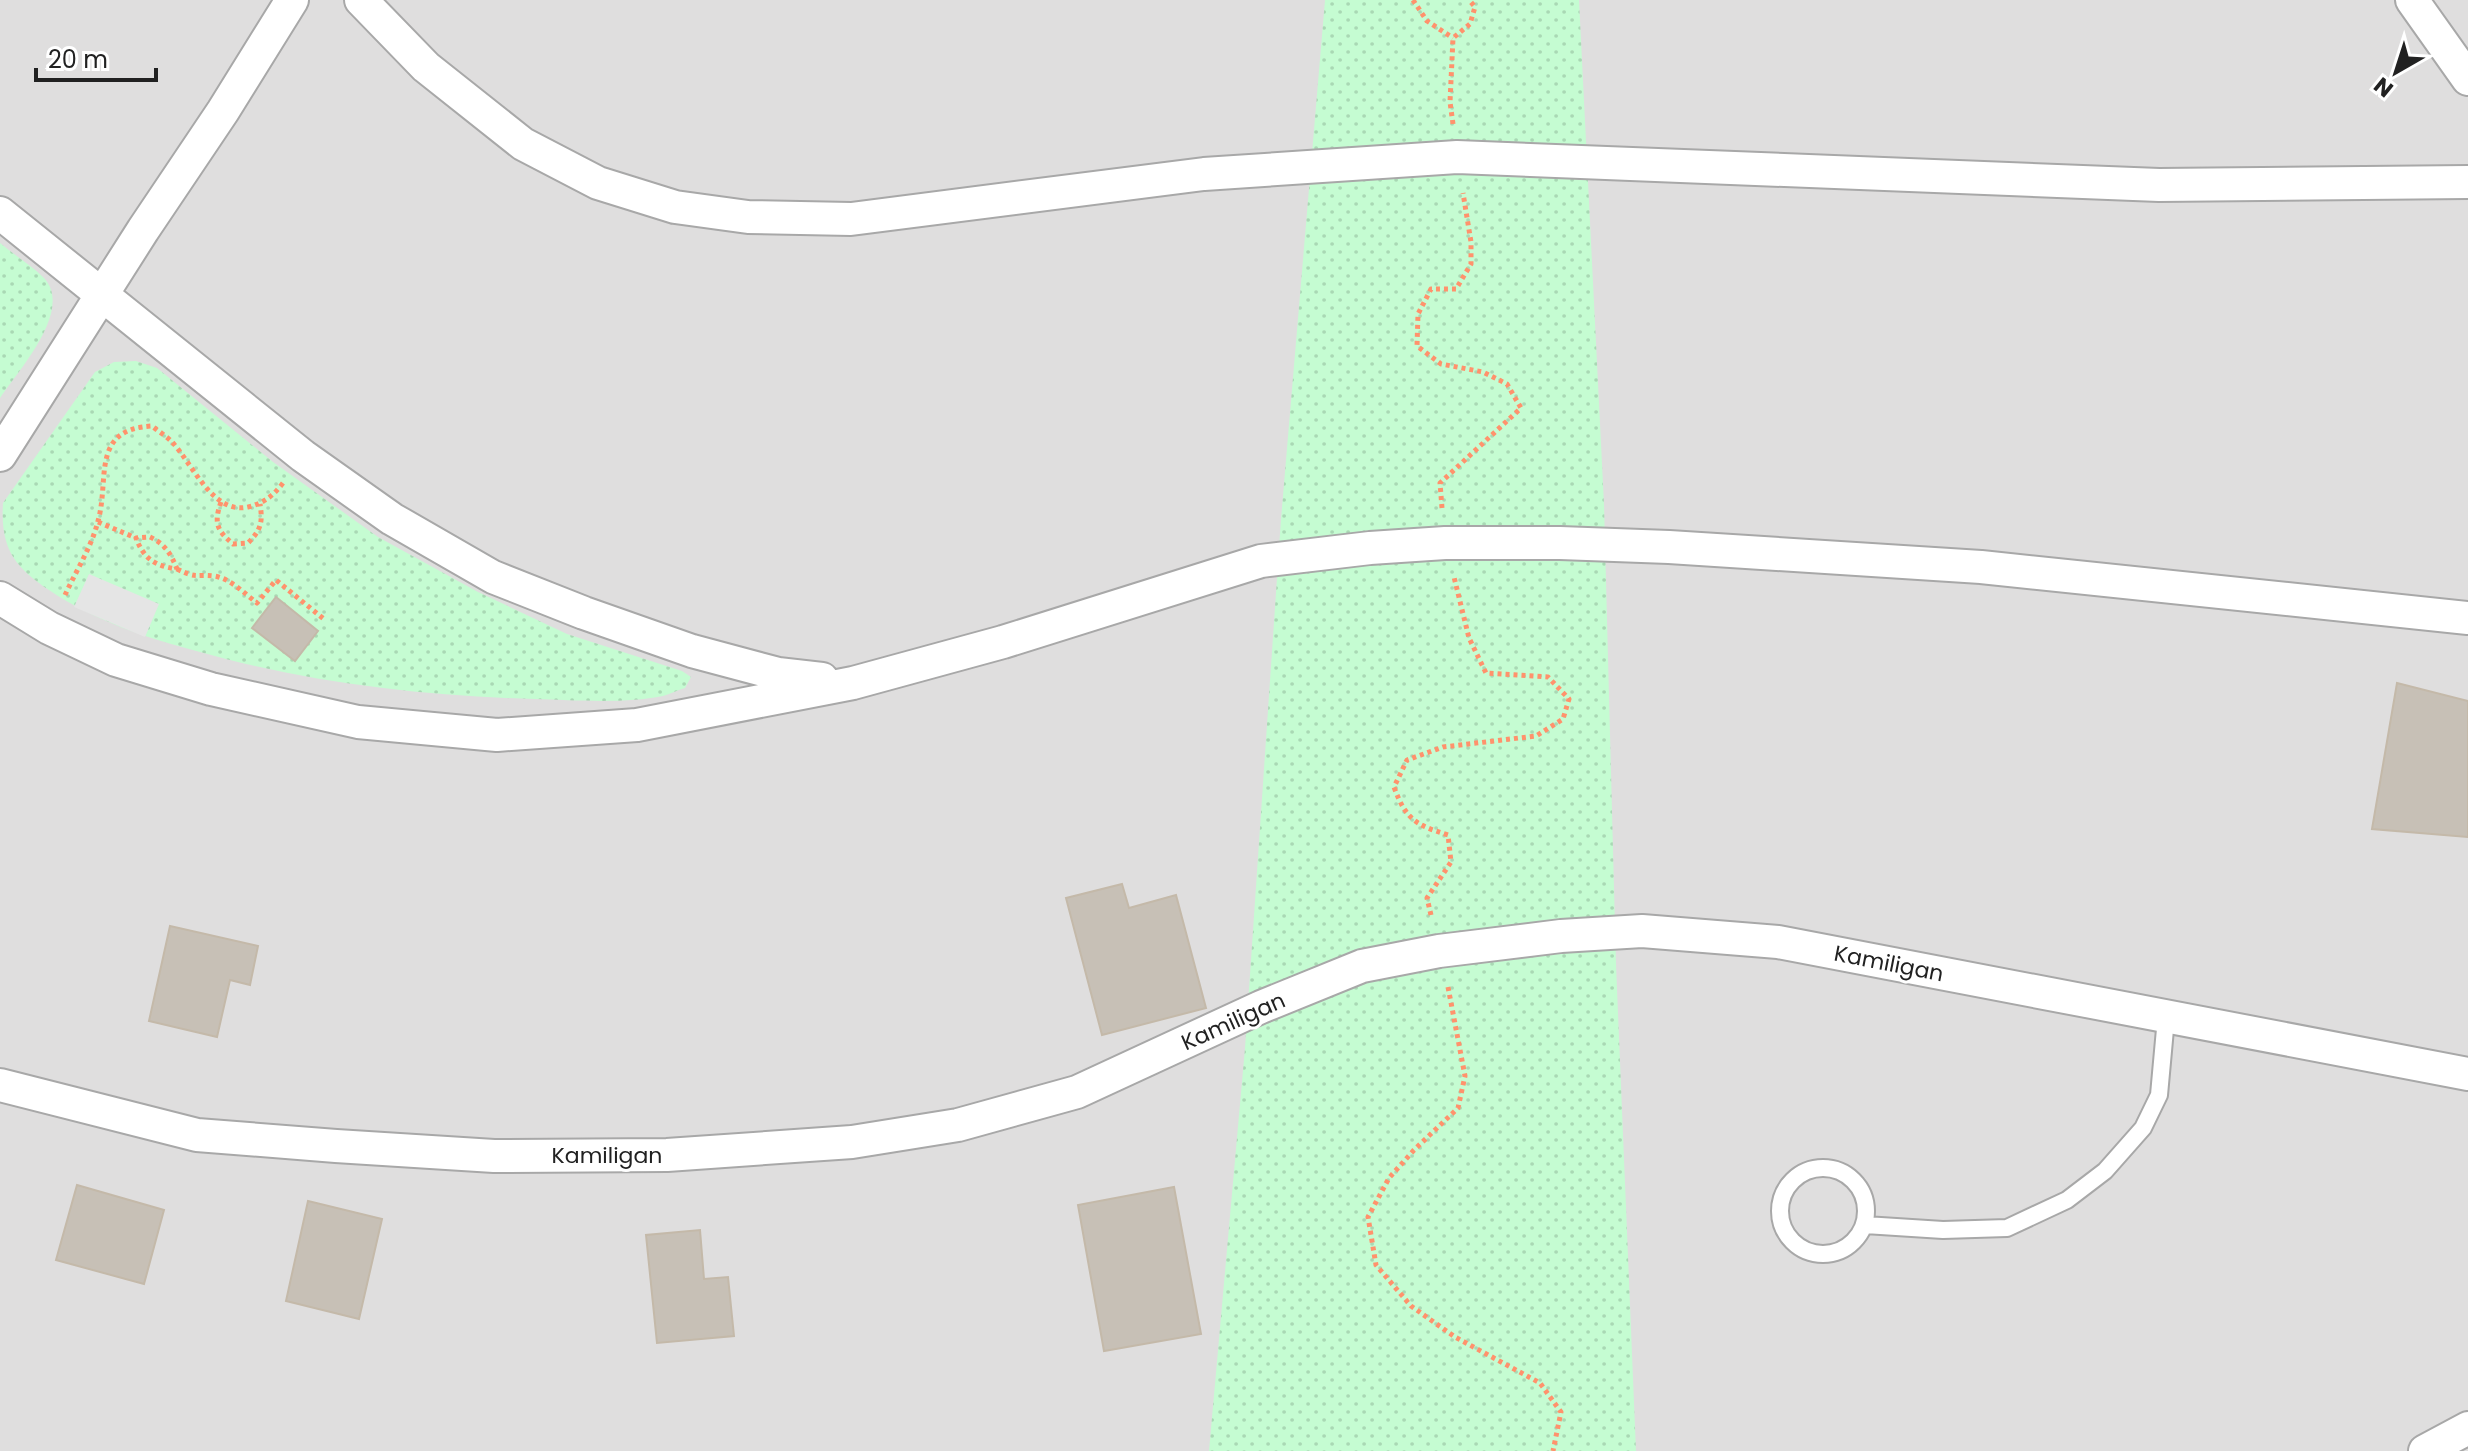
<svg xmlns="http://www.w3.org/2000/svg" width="2468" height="1451" viewBox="0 0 2468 1451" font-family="Poppins,sans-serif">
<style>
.residential{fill:#dfdede}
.park{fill:url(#park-dots)}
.parking{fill:#e5e5e5}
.building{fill:#c7c0b6;stroke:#c4b9a9;stroke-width:2}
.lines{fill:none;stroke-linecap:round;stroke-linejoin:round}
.service-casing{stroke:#a8a8a8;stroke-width:20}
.minor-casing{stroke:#a8a8a8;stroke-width:36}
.path{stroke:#ff926c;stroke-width:5;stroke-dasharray:4 4;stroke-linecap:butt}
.service{stroke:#fff;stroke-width:16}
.minor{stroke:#fff;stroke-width:32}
.labels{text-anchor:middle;stroke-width:6;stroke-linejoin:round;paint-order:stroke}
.street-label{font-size:22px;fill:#212121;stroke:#fff}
</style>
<defs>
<pattern id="park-dots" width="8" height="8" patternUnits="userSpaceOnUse" patternTransform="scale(2)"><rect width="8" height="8" fill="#c5fcd2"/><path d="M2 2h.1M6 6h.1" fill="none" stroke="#a9d8b4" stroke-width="1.8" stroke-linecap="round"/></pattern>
</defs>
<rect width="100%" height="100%" fill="#f2f0e8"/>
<path class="residential" d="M 0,0 L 2468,0 L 2468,1451 L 0,1451 Z"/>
<path class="park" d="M 1325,0 L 1579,0 L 1604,504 L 1616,964 L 1636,1451 L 1209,1451 L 1245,1048 L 1281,519 Z
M 0,243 C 14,255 31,265 44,278 C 74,310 18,371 0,398 Z
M 136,361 L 157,368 L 273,462 L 378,537 L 478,592 L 567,634 L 682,671 L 691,677 L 685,688 C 678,690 670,694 663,696 C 625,704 574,700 535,699 C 422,696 309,683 200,652 C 147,638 95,621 49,590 C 15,567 0,549 3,503 L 95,372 L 114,362 Z"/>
<path class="parking" d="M 89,574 L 159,604 L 145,637 L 74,607 Z"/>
<path class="building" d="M 276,597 L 318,631 L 295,661 L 252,628 Z
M 2397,683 L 2468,701 L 2468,837 L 2372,829 Z
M 1122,884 L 1129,908 L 1176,895 L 1206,1008 L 1102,1035 L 1066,898 Z
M 170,926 L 258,946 L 250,985 L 230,980 L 217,1037 L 149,1021 Z
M 77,1185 L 164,1210 L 144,1284 L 56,1260 Z
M 1174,1187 L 1201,1334 L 1104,1351 L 1078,1205 Z
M 308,1201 L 382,1219 L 359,1319 L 286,1301 Z
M 700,1230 L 704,1279 L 728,1277 L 734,1336 L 657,1343 L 646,1235 Z"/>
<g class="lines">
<defs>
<path id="service" d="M1780 1211a43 43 0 1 1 86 0a43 43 0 1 1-86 0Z
M 1865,1225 L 1943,1230 L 2007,1228 L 2067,1200 L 2105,1171 L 2143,1128 L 2159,1095 L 2166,1018"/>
<path id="minor" d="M 361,0 L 426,67 L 523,144 L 598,183 L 675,207 L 748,217 L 851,219 L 1204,174 L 1457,157 L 2159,185 L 2468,182
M 2412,0 L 2468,79
M 0,213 L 303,456 L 392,519 L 493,577 L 584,613 L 692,651 L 778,674 L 822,679
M 0,455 L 143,230 L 223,111 L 292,0
M 0,598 L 49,628 L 116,660 L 211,689 L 358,722 L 497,735 L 637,725 L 853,683 L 1003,642 L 1261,561 L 1370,548 L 1445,543 L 1560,543 L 1669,547 L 1981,567 L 2468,618
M 0,1085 L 197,1135 L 336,1146 L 494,1156 L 667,1155 L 852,1142 L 958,1125 L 1077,1092 L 1261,1007 L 1362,966 L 1439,951 L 1561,936 L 1642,931 L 1778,942 L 2468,1074
M 2425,1451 L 2468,1428"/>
</defs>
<use href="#service" class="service-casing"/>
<use href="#minor" class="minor-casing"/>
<path class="path" d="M 1413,0 L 1427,21 L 1453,38
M 1453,124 L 1450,102 L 1453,38 L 1470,24 L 1475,7 L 1469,0
M 221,502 C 214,522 216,530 233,544 L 248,543 C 261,530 263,522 260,504
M 1442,508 L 1440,483 L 1521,408 L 1507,384 L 1483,372 L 1441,364 L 1417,346 L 1418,314 L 1431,289 L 1456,289 L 1471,264 L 1471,242 L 1463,193
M 98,522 L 136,538
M 150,537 C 165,544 171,554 177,569 C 155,566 144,559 136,538 Z
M 177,569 C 197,579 195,574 214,576 C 230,578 245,594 257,603 L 276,580 L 325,620
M 65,595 C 76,571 92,546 98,521 C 110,479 90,429 152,426 C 158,431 166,436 171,441 C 192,462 212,515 248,507 C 264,503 273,496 283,483
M 1431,915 L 1427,898 L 1451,862 L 1448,835 C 1416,825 1406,820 1394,787 L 1407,760 L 1443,747 L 1536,736 L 1563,719 L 1569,699 L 1548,677 L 1486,673 L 1469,638 L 1454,577
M 1448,987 L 1465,1076 L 1458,1108 L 1414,1150 L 1389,1178 L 1368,1217 L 1376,1265 L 1411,1306 L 1455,1337 L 1540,1383 L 1561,1412 L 1553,1451"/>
<use href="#service" class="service"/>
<use href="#minor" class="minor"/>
</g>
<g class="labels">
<g class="street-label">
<text transform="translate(1889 963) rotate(11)" y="8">Kamiligan</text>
<text transform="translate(1233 1021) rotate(-24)" y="8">Kamiligan</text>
<text x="607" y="1163">Kamiligan</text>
</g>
</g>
<g transform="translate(2396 72) rotate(219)" stroke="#ffffff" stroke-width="6" paint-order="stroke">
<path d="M0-6L14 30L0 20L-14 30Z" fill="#212121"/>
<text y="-12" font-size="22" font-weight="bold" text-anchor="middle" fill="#212121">N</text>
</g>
<path d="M36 68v12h120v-12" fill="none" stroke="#212121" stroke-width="4"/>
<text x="48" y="68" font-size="24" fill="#212121" stroke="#ffffff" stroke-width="6" paint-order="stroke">20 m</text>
</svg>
